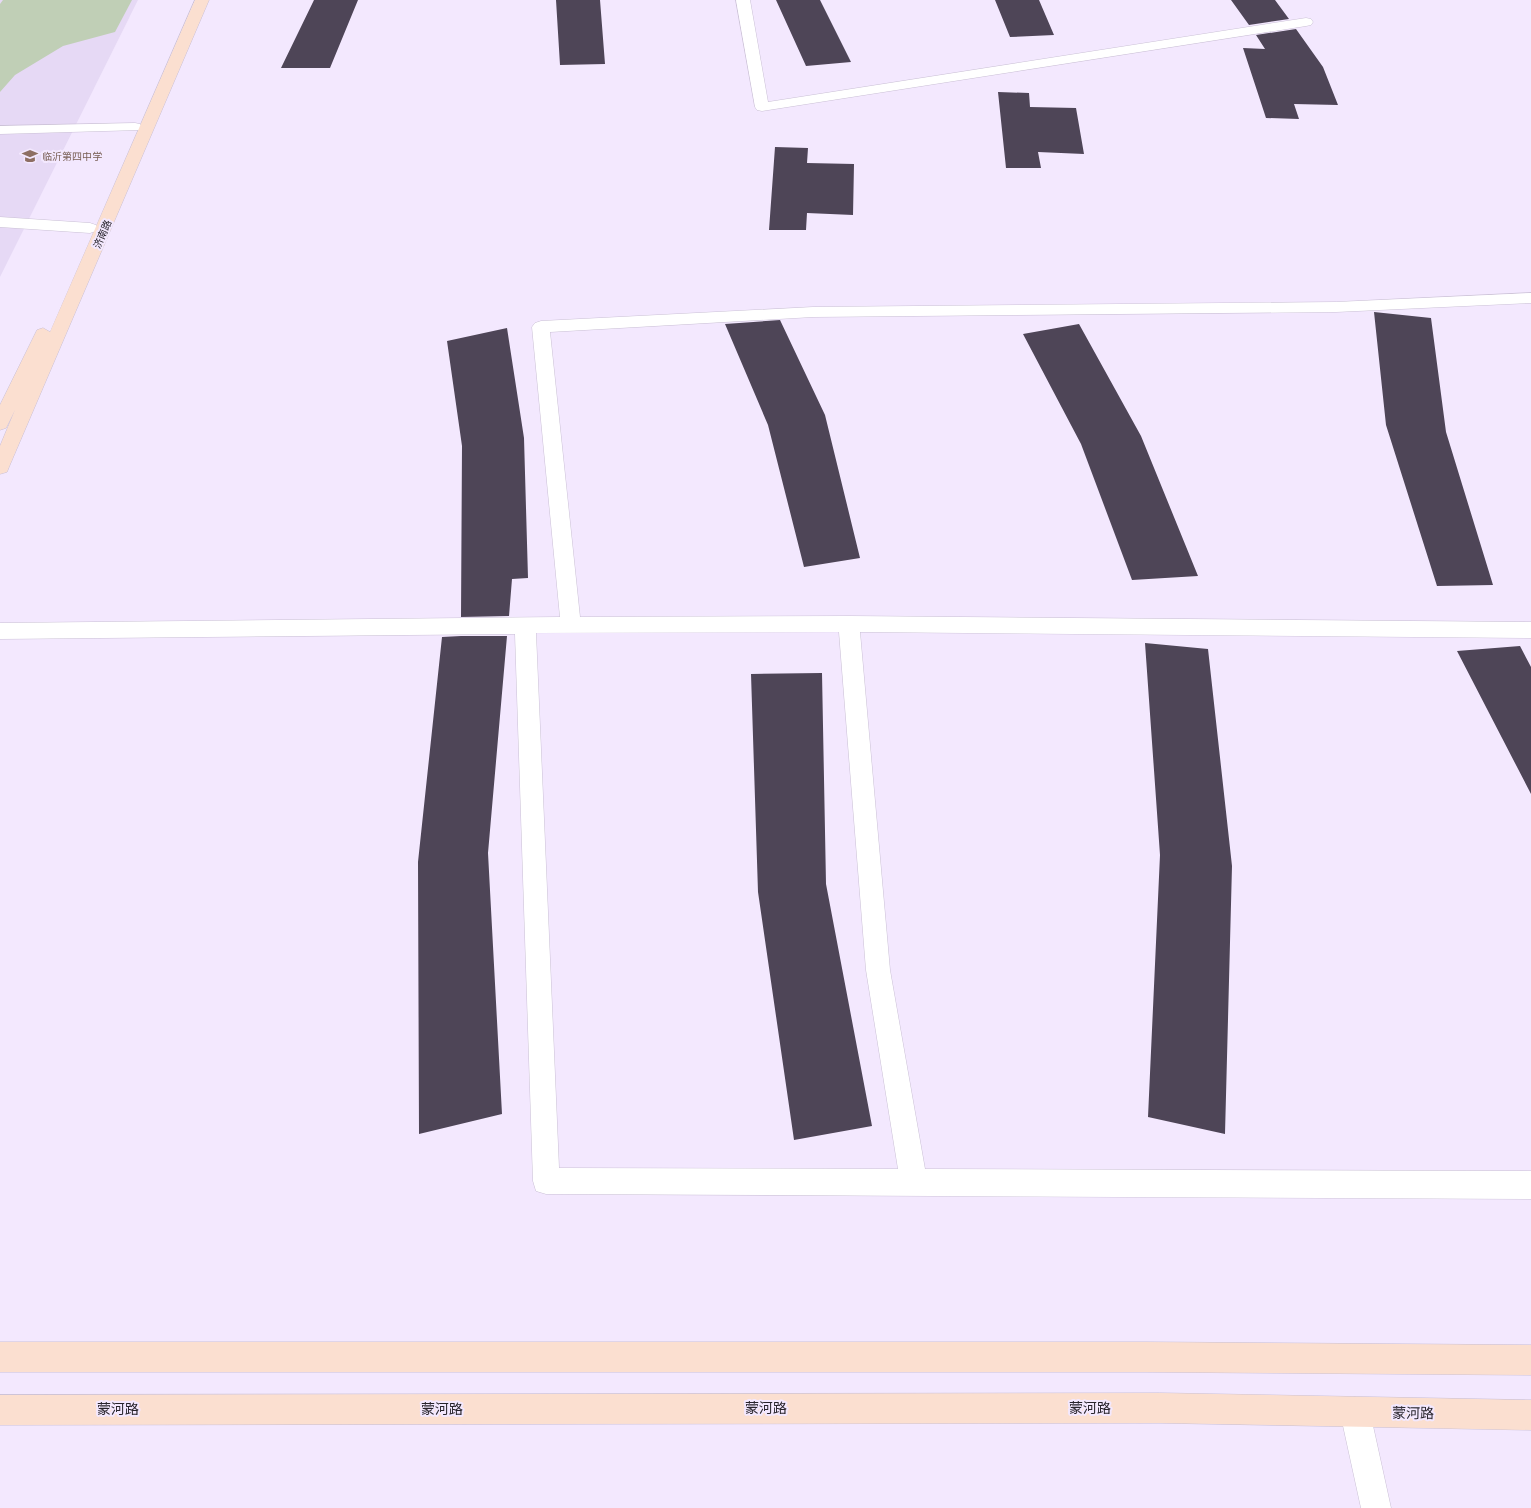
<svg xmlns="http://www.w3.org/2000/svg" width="1531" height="1508" viewBox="0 0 1531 1508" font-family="'IBM Plex Serif','Noto Sans SC',serif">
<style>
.built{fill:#e6d9f5}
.green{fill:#c0cfb6}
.building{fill:#4e4557}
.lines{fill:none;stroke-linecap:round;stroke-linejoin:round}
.street-casing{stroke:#cac0d5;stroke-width:1}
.secondary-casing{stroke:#cac0d5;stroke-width:1}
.street{fill:#fff;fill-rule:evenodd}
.secondary{fill:#fbdfd0;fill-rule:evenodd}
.labels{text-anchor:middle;stroke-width:4;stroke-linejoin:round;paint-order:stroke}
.far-education-label{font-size:10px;fill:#785e54;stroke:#f3e8fe;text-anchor:start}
.far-street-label{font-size:10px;fill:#27232b;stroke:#f3e8fe}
.near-street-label{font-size:14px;fill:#27232b;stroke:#f3e8fe}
</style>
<rect width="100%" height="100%" fill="#f3e8fe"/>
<path class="built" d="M 0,0 L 138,0 L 0,277 Z"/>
<path class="green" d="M 3,0 L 132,0 L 115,32 L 63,46 L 15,75 L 0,92 L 0,4 Z"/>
<path class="building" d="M 314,0 L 358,0 L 330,68 L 281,68 Z
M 556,0 L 600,0 L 605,64 L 560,65 Z
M 776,0 L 820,0 L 851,62 L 806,66 Z
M 995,0 L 1039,0 L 1054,35 L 1010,37 Z
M 1231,0 L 1275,0 L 1289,19 L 1249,25 Z
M 1296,29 L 1323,67 L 1338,105 L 1294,104 L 1299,119 L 1266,118 L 1243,48 L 1265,49 L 1256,35 Z
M 998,92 L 1029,93 L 1030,107 L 1076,108 L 1084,154 L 1038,152 L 1041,168 L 1006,168 Z
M 775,147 L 808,148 L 807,163 L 854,164 L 853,215 L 807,213 L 806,230 L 769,230 Z
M 1374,312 L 1431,318 L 1446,432 L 1493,585 L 1437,586 L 1386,425 Z
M 780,320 L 825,415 L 860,558 L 804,567 L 768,425 L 725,324 Z
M 1079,324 L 1141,436 L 1198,576 L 1132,580 L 1081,444 L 1023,334 Z
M 507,328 L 524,438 L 528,578 L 512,579 L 509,616 L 461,617 L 462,446 L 447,341 Z
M 461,636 L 507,636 L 488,853 L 502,1114 L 419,1134 L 418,862 L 442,637 Z
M 1145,643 L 1208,649 L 1232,866 L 1225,1134 L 1148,1117 L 1160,855 Z
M 1520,646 L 1531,667 L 1531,794 L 1457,651 Z
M 822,673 L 826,884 L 872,1126 L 794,1140 L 758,892 L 751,674 Z"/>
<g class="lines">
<defs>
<path id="street" d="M 736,0 L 750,0 L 768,102 L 1306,18 L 1311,19 L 1313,22 L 1311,25 L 1306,26 L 762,111 L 757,110 L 755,107 Z
M 135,123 L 140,124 L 142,127 L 140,130 L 0,134 L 0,126 Z
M 0,217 L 90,223 L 96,225 L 98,228 L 96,231 L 90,233 L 0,227 Z
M 1531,293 L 1531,303 L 1336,312 L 813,317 L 550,332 L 580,617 L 849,616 L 1531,622 L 1531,638 L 860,632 L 890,970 L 925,1169 L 1531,1171 L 1531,1199 L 546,1194 L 536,1191 L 533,1181 L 515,634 L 0,639 L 0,623 L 560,617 L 532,327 L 535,323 L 541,321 L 813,307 L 1336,302 ZM 839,632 L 866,970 L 898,1169 L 559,1168 L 536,633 Z
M 1355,1397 L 1365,1402 L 1370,1412 L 1391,1508 L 1361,1508 L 1340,1412 L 1345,1402 Z"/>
<path id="secondary" d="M 195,0 L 209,0 L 9,467 L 7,472 L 0,474 L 0,446 L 15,410 L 6,428 L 0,430 L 0,405 L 37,330 L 43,328 L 50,332 Z
M 0,1342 L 1146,1342 L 1531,1345 L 1531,1375 L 1146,1372 L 0,1372 Z
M 1160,1393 L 1531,1400 L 1531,1430 L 1160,1423 L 0,1425 L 0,1395 Z"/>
</defs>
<use href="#street" class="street-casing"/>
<use href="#secondary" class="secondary-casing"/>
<use href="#street" class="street"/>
<use href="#secondary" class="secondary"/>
</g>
<defs>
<symbol id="school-bare" viewBox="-9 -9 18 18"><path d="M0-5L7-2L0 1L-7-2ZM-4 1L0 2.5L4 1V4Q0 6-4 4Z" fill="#8d6e63" stroke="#f3e8fe" stroke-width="2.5" paint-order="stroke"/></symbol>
</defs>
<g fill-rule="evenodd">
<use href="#school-bare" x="19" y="145" width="22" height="22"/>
</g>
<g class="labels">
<g class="far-education-label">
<text x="42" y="160">临沂第四中学</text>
</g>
<g class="far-street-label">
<text transform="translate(102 234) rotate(-67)" y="4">济南路</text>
</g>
<g class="near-street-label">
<text x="766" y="1413">蒙河路</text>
<text x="1090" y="1413">蒙河路</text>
<text x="118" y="1414">蒙河路</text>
<text x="442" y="1414">蒙河路</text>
<text transform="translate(1413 1413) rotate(1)" y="5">蒙河路</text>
</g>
</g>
</svg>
